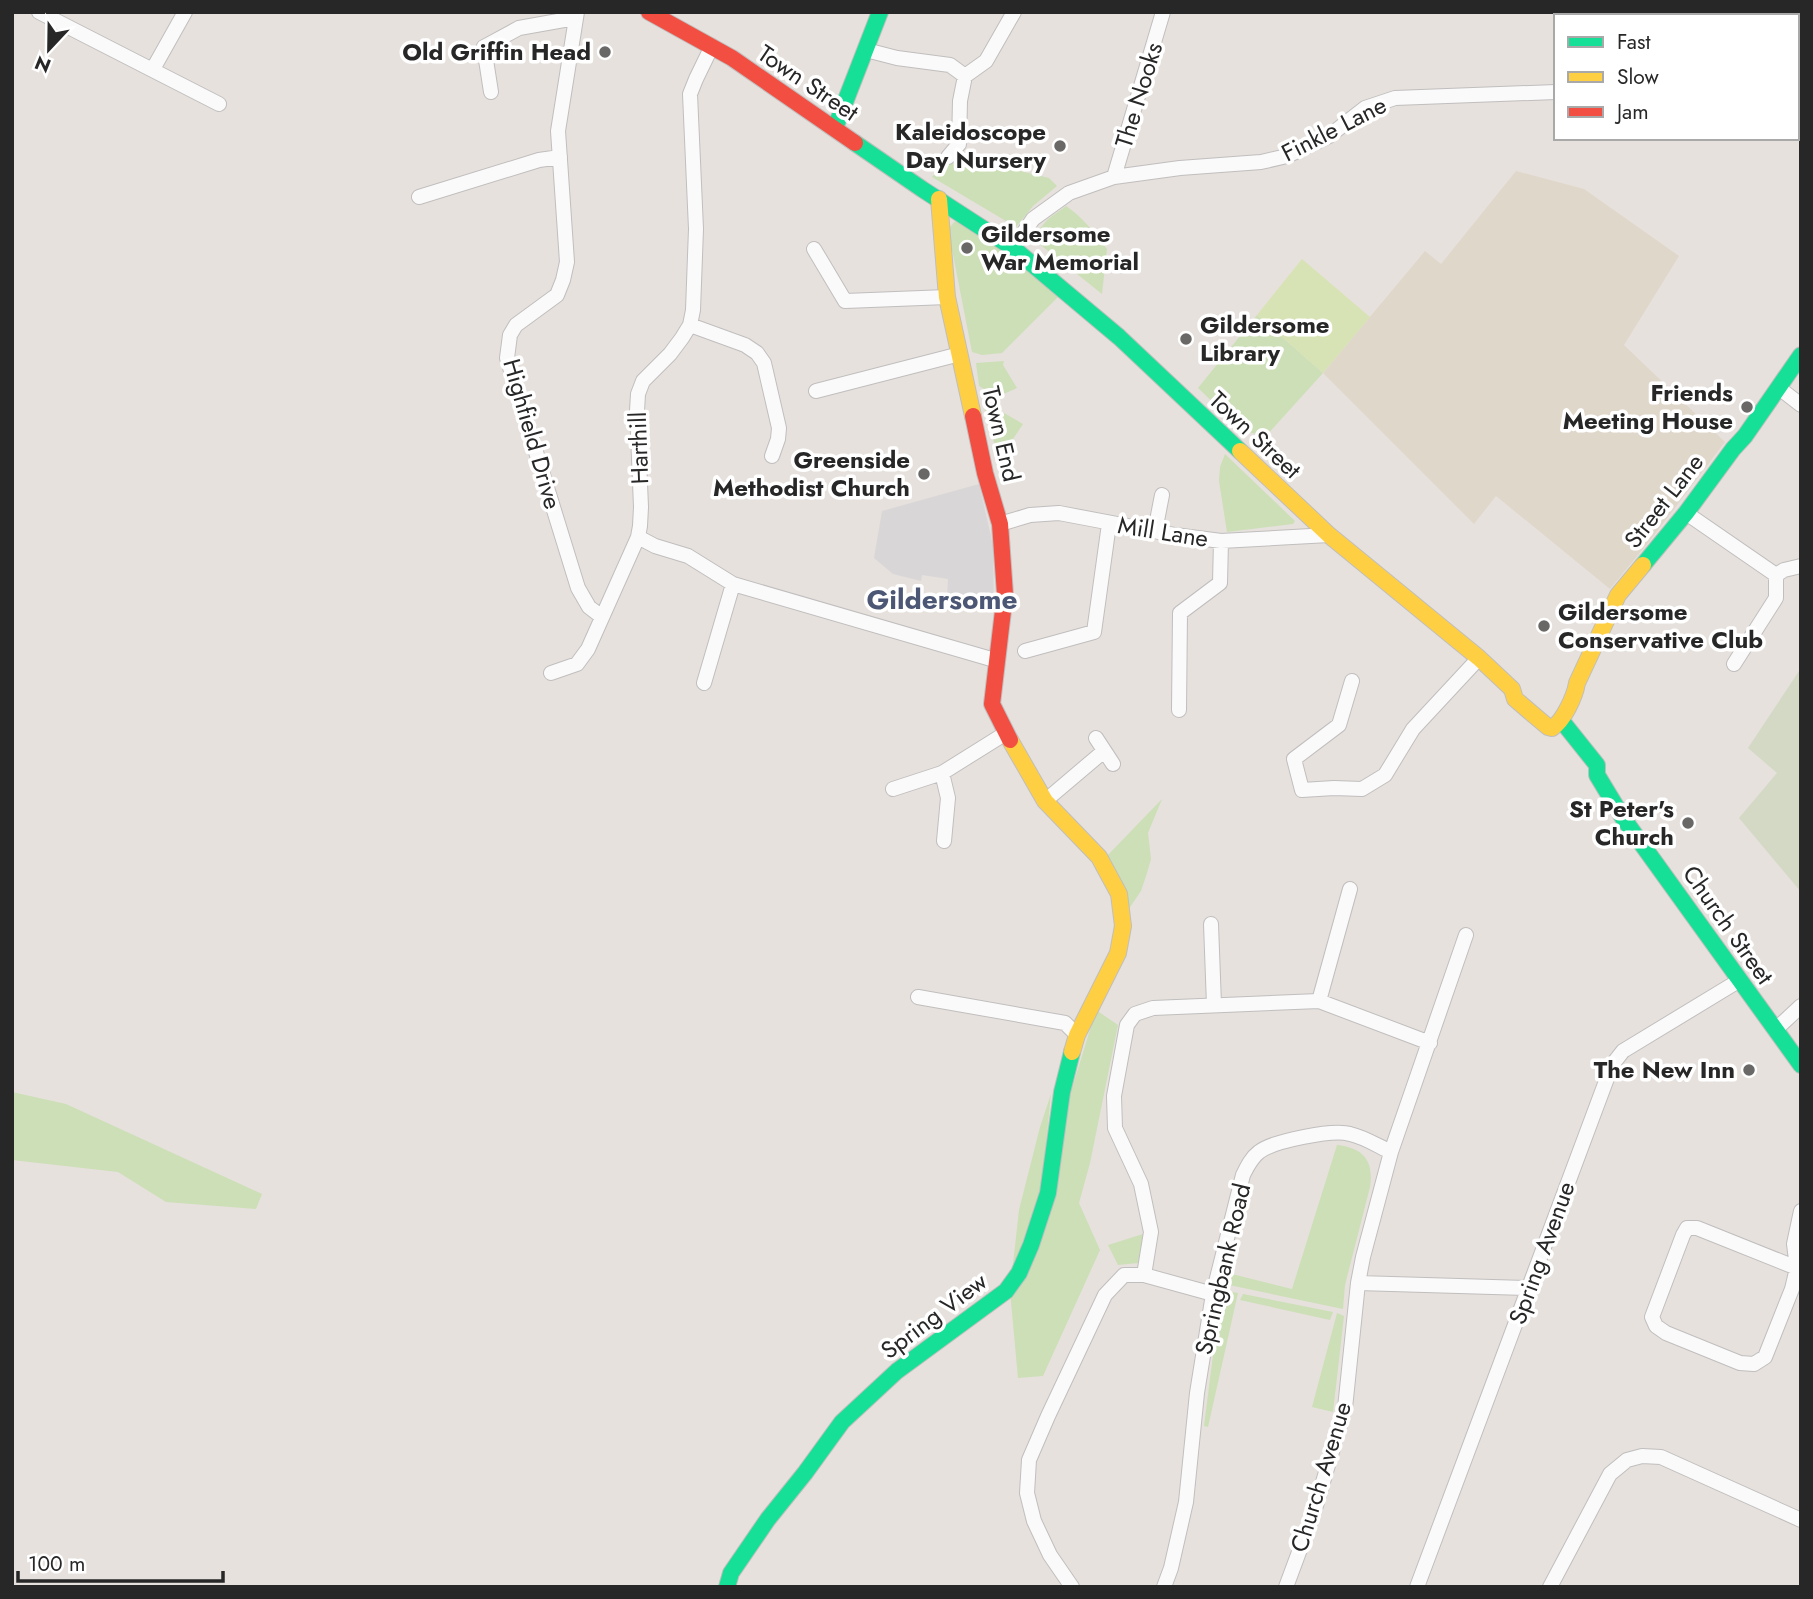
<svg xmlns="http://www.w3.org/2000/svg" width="1813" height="1599" viewBox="0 0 1813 1599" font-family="Jost,sans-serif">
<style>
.industrial{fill:#d9d6d8}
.education{fill:#e0d7cb}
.green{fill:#ccdfb7}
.cemetery{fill:#d4d9c5}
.pitch{fill:#d7e3b5}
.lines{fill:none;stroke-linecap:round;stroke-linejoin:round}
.street-casing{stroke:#c0bebe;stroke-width:16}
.fast-casing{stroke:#c0bebe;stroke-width:18}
.slow-casing{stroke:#c0bebe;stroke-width:18}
.jam-casing{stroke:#c0bebe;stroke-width:18}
.street{stroke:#fbfafa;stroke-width:14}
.fast{stroke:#16e098;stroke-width:16}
.slow{stroke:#ffcf43;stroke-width:16}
.jam{stroke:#f24e42;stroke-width:16}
.poi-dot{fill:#6a6866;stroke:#fff;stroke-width:2.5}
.labels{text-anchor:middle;stroke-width:7;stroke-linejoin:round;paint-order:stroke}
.poi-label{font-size:24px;font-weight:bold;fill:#272727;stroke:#fff;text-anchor:end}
.street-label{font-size:24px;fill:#272727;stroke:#fff}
.quarter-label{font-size:28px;font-weight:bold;fill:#4b5774;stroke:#fff}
</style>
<rect width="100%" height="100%" fill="#e6e1dc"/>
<path class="industrial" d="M 979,484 L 993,545 L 994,610 L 947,599 L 948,579 L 922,575 L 921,581 L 893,574 L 874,558 L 882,511 Z"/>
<path class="education" d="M 1516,171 L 1584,189 L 1679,256 L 1624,345 L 1725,442 L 1652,538 L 1610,589 L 1496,496 L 1474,524 L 1323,373 L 1425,251 L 1441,264 Z"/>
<path class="green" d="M 958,150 L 1000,166 L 1049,178 L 1057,186 L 1033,206 L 1016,227 L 932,177 L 948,157 Z
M 1066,206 C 1083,217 1095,234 1107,249 L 1102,294 L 1032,238 L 1048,219 Z
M 961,220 L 1059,296 L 1002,353 L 982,355 L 972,352 L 949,234 L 950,227 L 954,222 Z
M 1257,315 L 1323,373 L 1266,436 L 1243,431 L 1198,388 Z
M 1004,361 L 1003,365 L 1017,388 L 997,397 L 979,386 L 976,363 Z
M 985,402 L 1023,424 L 999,460 L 984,407 Z
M 1225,454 L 1295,521 L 1293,524 L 1227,532 L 1219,481 L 1220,467 Z
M 1162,799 L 1148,833 L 1151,859 L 1147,873 L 1141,891 L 1126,913 L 1107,856 Z
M 1096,1010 L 1118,1025 L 1090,1163 L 1079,1203 L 1100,1250 L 1043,1376 L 1018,1378 L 1010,1291 Z
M 12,1092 L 66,1104 L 262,1194 L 256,1209 L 166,1202 L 118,1172 L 12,1160 Z
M 1051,1094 L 1042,1185 L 1012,1273 L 1019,1210 L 1040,1127 Z
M 1337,1145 C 1363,1148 1374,1160 1370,1187 L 1345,1285 L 1343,1309 L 1229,1285 L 1232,1274 L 1292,1289 Z
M 1143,1234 L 1138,1263 L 1118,1265 L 1108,1245 Z
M 1227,1291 L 1238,1293 L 1208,1427 L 1204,1426 L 1213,1355 Z
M 1243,1294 L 1333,1312 L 1330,1320 L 1240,1300 Z
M 1337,1313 L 1344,1316 L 1333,1412 L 1312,1407 Z"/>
<path class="cemetery" d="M 1801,668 L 1801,892 L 1739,818 L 1777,773 L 1748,748 Z"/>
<path class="pitch" d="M 1302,259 L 1370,317 L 1323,373 L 1257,315 Z"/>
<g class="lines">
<defs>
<path id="street" d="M 39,12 L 219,104
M 577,12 L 558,131 L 567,262 L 563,280 L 557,295 L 516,325 L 510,335 L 507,358 L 578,588 L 589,607 L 602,617
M 1647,16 L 1648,12
M 1754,16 L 1756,12
M 866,50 L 897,58 L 950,65 L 965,76 L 986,61 L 1014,12
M 153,69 L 185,12
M 1797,85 L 1801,85
M 491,92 L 484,47 L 519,28 L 575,18
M 948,157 L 959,144 L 960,101 L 965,76
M 1114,177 L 1163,12
M 419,197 L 539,160 L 560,157
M 1013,248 L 1033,219 L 1069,193 L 1114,177 L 1180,168 L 1261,162 L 1287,156 L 1329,136 L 1365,108 L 1395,98 L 1556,92
M 814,249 L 845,301 L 947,297
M 690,325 L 745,345 L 757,353 L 764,363 L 779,428 L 778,439 L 772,456
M 1779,388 L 1801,405
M 816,391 L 960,354
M 1686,513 L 1776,575 L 1784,570 L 1801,566
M 1000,524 L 1030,515 L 1059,513 L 1175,535 L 1221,541 L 1329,535
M 1155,531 L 1162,495
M 638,537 L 655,546 L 688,556 L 733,584 L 998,661
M 1025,651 L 1094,632 L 1109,524
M 1734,664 L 1776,598 L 1776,575
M 551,673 L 577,664 L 588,649 L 638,537 L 640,526 L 641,507 L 637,411 L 638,394 L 643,381 L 670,354 L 682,338 L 690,325 L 693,310 L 696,229 L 690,94 L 696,79 L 712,46
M 1352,681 L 1339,725 L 1294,759 L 1302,790 L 1334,788 L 1362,789 L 1385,775 L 1413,729 L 1479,658
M 704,683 L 733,584
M 1179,710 L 1180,613 L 1220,583 L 1221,541
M 1096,738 L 1113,764
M 942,773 L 948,798 L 944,841
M 893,789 L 942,773 L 1006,733
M 1045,801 L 1104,751
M 1211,924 L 1214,1005
M 918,997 L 1065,1023 L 1077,1035
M 1319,1001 L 1350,889
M 1775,1030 L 1801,1006
M 1797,1268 L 1697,1228 L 1687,1228 L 1683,1235 L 1652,1317 L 1656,1326 L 1666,1333 L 1740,1363 L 1754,1364 L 1765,1357 L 1792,1289 L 1797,1268 L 1794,1244 L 1801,1211
M 1144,1275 L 1151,1232 L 1141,1184 L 1115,1128 L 1114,1096 L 1127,1025 L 1135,1014 L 1153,1008 L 1319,1001 L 1430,1043
M 1358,1283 L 1529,1288
M 1072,1587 L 1050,1555 L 1034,1521 L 1027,1493 L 1029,1460 L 1048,1416 L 1105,1295 L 1124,1275 L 1144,1275 L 1213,1294
M 1164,1587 L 1171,1568 L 1186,1502 L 1197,1393 L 1213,1294 L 1243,1175 C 1247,1167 1251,1158 1259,1152 C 1273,1141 1333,1129 1350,1134 C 1364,1137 1378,1146 1391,1152 L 1466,935
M 1286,1587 L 1315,1509 L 1345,1408 L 1358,1283 L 1363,1257 L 1391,1152
M 1417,1587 L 1612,1065 L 1623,1051 L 1740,980
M 1550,1587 L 1610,1474 L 1627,1460 L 1642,1456 L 1661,1457 L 1801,1520"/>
<path id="fast" d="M 835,128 L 880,12
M 855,143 L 922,189 L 1013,248 L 1119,337 L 1240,451
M 1643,565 L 1686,513 L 1733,449 L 1745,436 L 1801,355
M 1561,720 L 1597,765 L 1597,775 L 1623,818 L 1801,1065
M 727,1587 L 731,1573 L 768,1519 L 805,1473 L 842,1422 L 897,1371 L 1006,1291 L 1019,1273 L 1031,1245 L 1048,1193 L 1062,1092 L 1072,1052"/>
<path id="slow" d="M 939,199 L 947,297 L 973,416
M 1240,451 L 1329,535 L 1479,658 L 1512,689 L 1515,699 L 1548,727 L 1552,728 C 1563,722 1575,696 1577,683 L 1618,595 L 1643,565
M 1010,740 L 1045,801 L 1099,857 L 1119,894 L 1123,926 L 1118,953 L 1077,1035 L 1072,1052"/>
<path id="jam" d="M 649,12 L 732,58 L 855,143
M 973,416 L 985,473 L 1000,524 L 1005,594 L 992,704 L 1010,740"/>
</defs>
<use href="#street" class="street-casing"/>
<use href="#fast" class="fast-casing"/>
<use href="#slow" class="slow-casing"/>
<use href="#jam" class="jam-casing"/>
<use href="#street" class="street"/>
<use href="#fast" class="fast"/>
<use href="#slow" class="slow"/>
<use href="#jam" class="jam"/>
</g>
<g class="poi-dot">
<circle cx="605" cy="52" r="7"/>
<circle cx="1060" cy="146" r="7"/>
<circle cx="967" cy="248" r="7"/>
<circle cx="1186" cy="339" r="7"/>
<circle cx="1747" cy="407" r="7"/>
<circle cx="924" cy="474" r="7"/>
<circle cx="1544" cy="626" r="7"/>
<circle cx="1688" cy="823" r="7"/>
<circle cx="1749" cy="1070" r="7"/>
</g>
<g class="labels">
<g class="poi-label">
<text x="591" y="60">Old Griffin Head</text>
<text x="1046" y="140">Kaleidoscope<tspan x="1046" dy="28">Day Nursery</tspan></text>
<text x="981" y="242" text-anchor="start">Gildersome<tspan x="981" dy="28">War Memorial</tspan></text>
<text x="1200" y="333" text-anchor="start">Gildersome<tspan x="1200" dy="28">Library</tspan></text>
<text x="1733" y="401">Friends<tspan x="1733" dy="28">Meeting House</tspan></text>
<text x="910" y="468">Greenside<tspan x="910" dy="28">Methodist Church</tspan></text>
<text x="1558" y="620" text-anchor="start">Gildersome<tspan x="1558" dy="28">Conservative Club</tspan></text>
<text x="1674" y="817">St Peter's<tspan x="1674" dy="28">Church</tspan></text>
<text x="1735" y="1078">The New Inn</text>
</g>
<g class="street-label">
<text transform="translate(808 83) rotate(34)" y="8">Town Street</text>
<text transform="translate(1139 95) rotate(-73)" y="8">The Nooks</text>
<text transform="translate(1334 129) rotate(-27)" y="8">Finkle Lane</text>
<text transform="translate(532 434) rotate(74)" y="8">Highfield Drive</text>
<text transform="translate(1001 434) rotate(77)" y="8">Town End</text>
<text transform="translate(1255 435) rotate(43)" y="8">Town Street</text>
<text transform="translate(639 448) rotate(-92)" y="8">Harthill</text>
<text transform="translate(1664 501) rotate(-52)" y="8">Street Lane</text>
<text transform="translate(1163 532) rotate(9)" y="8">Mill Lane</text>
<text transform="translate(1728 925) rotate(55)" y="8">Church Street</text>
<text transform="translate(1542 1253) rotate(-70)" y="8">Spring Avenue</text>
<text transform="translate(1223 1269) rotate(-77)" y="8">Springbank Road</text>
<text transform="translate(934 1316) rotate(-37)" y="8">Spring View</text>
<text transform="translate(1321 1477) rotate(-73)" y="8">Church Avenue</text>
</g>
<g class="quarter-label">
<text x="942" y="609">Gildersome</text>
</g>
</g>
<rect width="1813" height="1599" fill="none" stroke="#272727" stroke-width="28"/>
<rect x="1554" y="14" width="245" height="126" fill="#ffffff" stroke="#a9a9a9" stroke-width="2"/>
<rect x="1568" y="37" width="35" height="10" fill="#16e098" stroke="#a9a9a9" stroke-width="2"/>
<text x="1617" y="49" font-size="21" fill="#272727">Fast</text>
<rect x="1568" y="72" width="35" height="10" fill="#ffcf43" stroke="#a9a9a9" stroke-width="2"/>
<text x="1617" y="84" font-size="21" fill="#272727">Slow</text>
<rect x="1568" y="107" width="35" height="10" fill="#f24e42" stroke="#a9a9a9" stroke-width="2"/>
<text x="1617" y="119" font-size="21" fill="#272727">Jam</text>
<g transform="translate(49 49) rotate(202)" stroke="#ffffff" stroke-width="5" paint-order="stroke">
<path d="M0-5L12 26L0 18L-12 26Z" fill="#272727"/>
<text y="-10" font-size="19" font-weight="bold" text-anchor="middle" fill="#272727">N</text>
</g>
<path d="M18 1571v10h205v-10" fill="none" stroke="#272727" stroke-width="3.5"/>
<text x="28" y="1571" font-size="21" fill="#272727" stroke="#ffffff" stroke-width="5" paint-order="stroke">100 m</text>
</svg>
